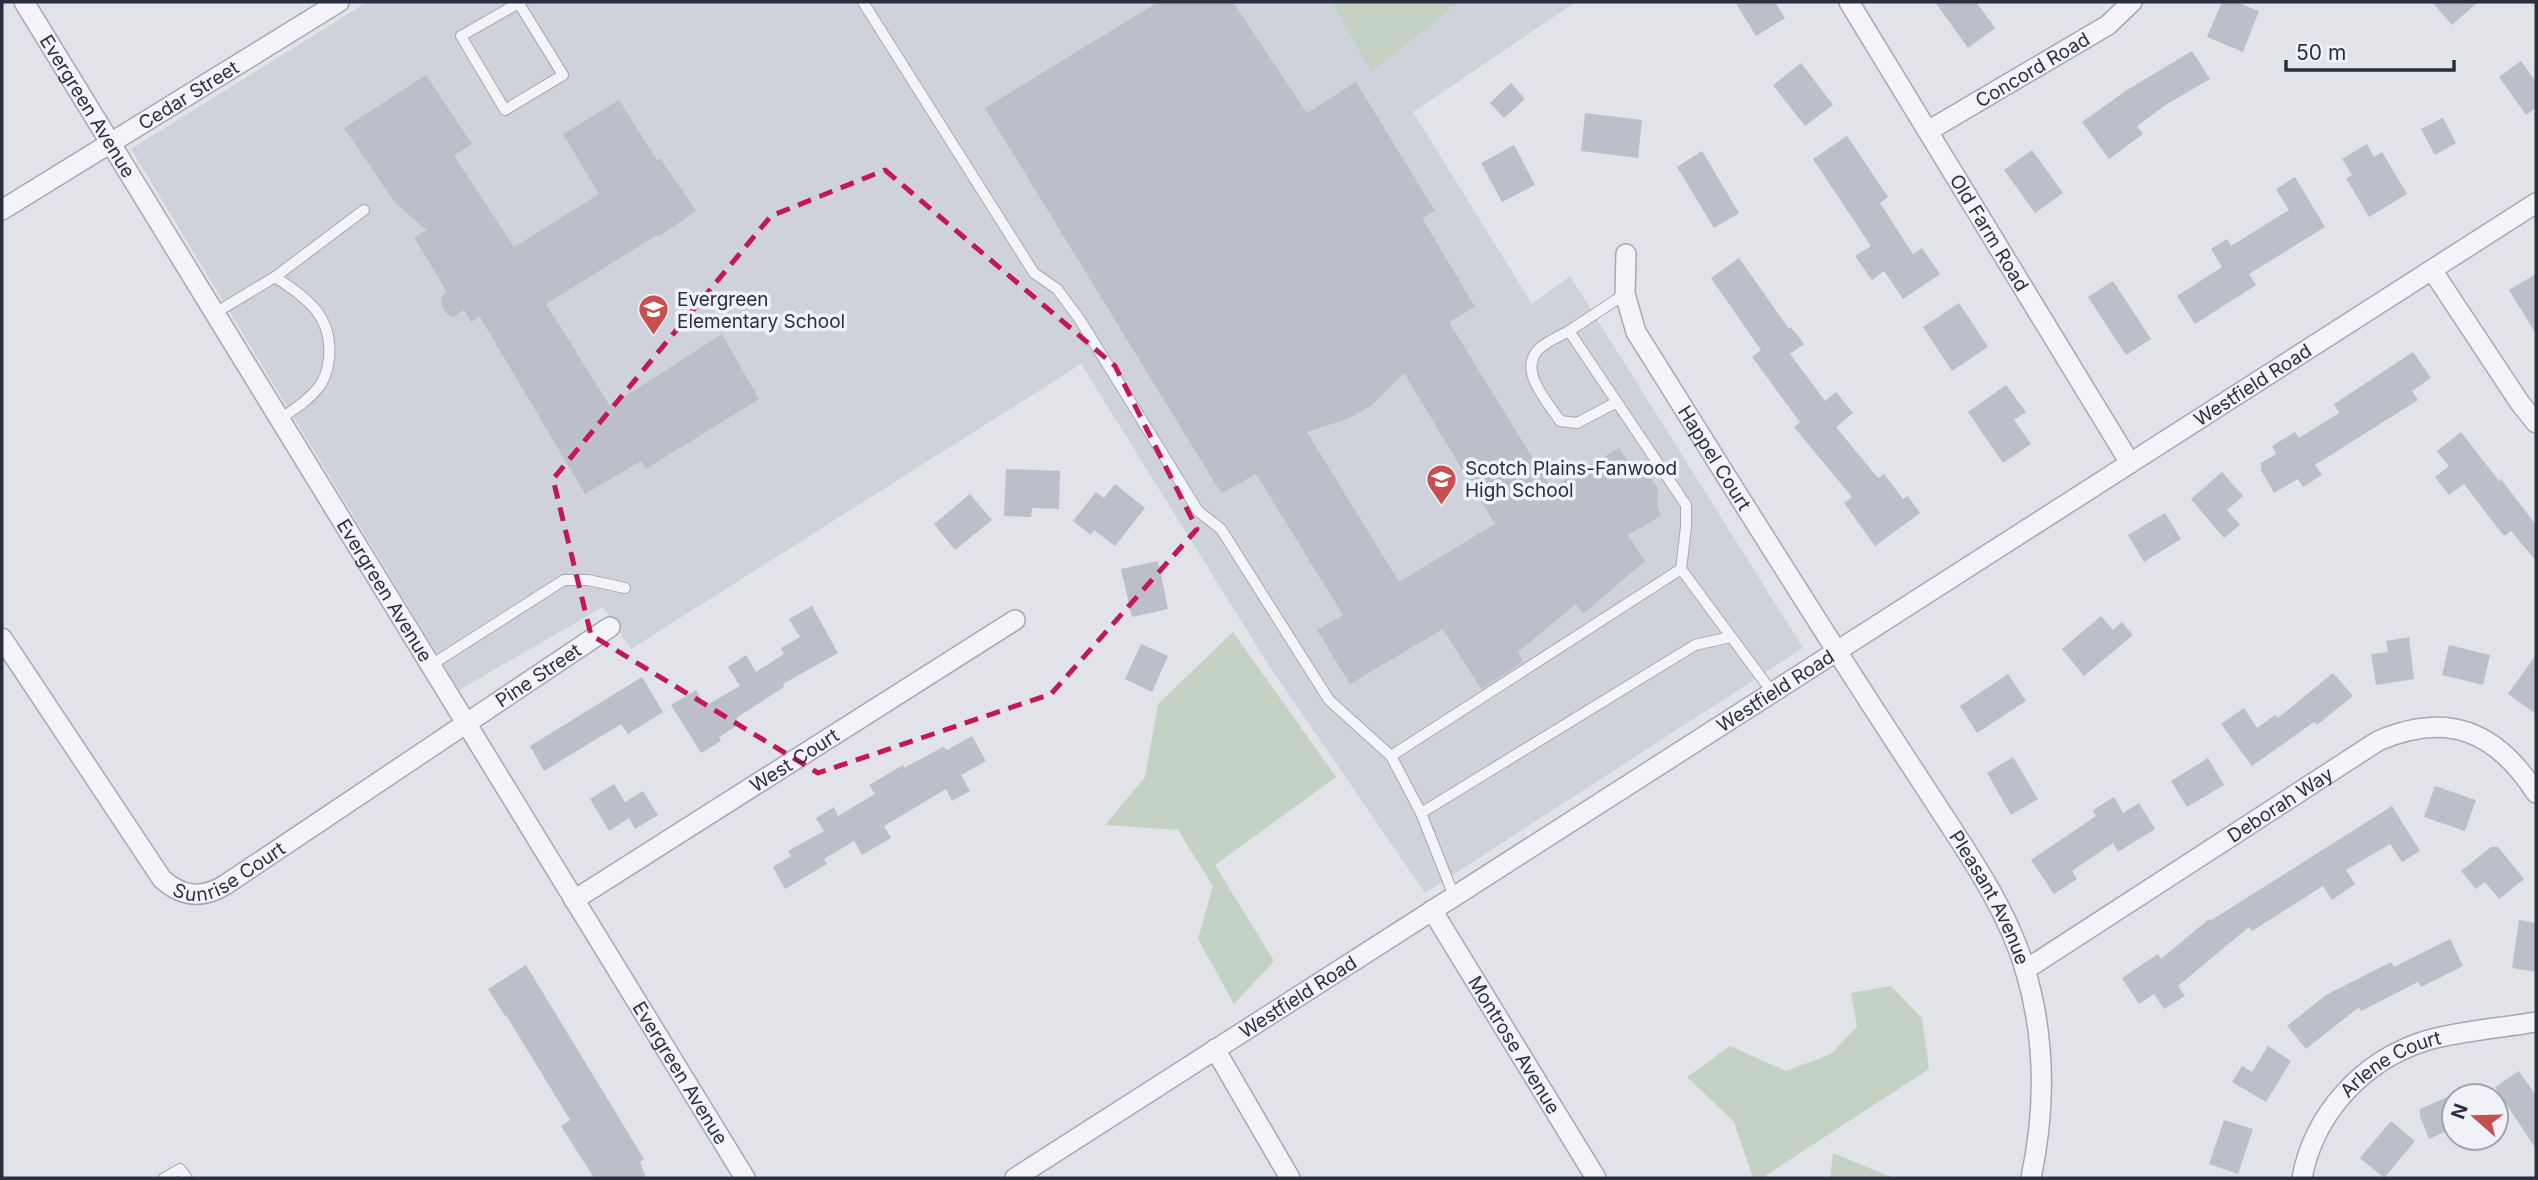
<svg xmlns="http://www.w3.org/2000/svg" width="2538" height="1180" viewBox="0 0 2538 1180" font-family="Inter,sans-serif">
	<rect width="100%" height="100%" fill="#e1e3e9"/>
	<!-- built -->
	<path fill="#cfd2db" d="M367,2H1576L1413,112L1532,304L1570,276L1803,648L1425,893L1268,664L1081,364L631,649L603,607L459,690L131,149Z"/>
	<!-- green -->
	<g fill="#c4d2c3">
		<path d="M1332,2H1459L1371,72Z"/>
		<path d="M1233,632L1336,777L1215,865L1274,961L1234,1004L1198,939L1213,886L1178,830L1105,825L1145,777L1158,704Z"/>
		<path d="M1891,986L1922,1018L1929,1069L1762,1178H1753L1734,1122L1687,1077L1730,1046L1786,1071L1831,1054L1857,1027L1851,993Z"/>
		<path d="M1833,1153L1891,1177V1178H1830Z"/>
	</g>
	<!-- building -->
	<g fill="#bcbec9" fill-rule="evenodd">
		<path d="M1158,2H1233L1307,113L1356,82L1435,211L1422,218L1475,307L1449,322L1551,488L1619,448L1628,461L1642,463L1658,489L1657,504L1661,516L1628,535L1645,561L1583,614L1576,604L1518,652L1523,662L1481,689L1443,629L1350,684L1317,630L1343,615L1256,474L1222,493L1213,480L985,108ZM1404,373L1495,524L1399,582L1307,432L1347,419L1371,406Z"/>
		<path d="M1735,2H1775L1785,18L1756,36Z"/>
		<path d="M1935,2H1976L1995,28L1968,48Z"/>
		<path d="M2222,2H2236L2259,11L2243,52L2207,37Z"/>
		<path d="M2432,2H2478L2452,25Z"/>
		<path d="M2192,51L2210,79L2167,104L2137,126L2143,134L2109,159L2082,122L2127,90Z"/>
		<path d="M2521,61L2536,82V108L2526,115L2499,77Z"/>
		<path d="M1801,63L1833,105L1805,126L1773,85Z"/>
		<path d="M426,75L472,144L454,156L514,247L599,194L563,134L619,100L657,160L660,158L696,211L658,237L657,235L546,304L610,406L722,334L759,399L646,469L641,461L585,494L480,317L471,322L464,310L453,317L446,313L442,306L441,297L447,292L414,237L427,230L395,203L344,128Z"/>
		<path d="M1511,83L1525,99L1504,118L1490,103Z"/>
		<path d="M1585,113L1642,120L1638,158L1581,151Z"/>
		<path d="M2443,118L2456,143L2435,155L2421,129Z"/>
		<path d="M1847,136L1888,197L1880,203L1913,254L1922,248L1940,274L1903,299L1884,271L1872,280L1855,256L1871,246L1813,159Z"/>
		<path d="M2367,144L2374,157L2382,152L2407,194L2369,217L2346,178L2352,175L2342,159Z"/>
		<path d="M1514,145L1535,185L1502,202L1481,163Z"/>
		<path d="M2032,150L2063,193L2035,213L2004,170Z"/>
		<path d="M1702,151L1739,213L1714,228L1677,167Z"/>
		<path d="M2295,177L2325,227L2249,274L2256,285L2195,324L2177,296L2222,267L2211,249L2227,239L2231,246L2289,210L2276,189Z"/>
		<path d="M1739,258L1789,329L1791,327L1804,344L1790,354L1825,401L1836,392L1853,413L1836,427L1878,478L1884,474L1903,499L1908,496L1920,513L1875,546L1844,503L1852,497L1794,427L1800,422L1752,357L1761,350L1711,278Z"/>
		<path d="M2536,274V334L2509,290Z"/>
		<path d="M2113,281L2151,339L2126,355L2088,297Z"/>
		<path d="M1959,303L1988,347L1952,371L1923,327Z"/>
		<path d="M2413,352L2431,378L2412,391L2418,400L2315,465L2322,475L2303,487L2298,479L2274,493L2261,470V463L2276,454L2272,446L2295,432L2299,438L2339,413L2334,404Z"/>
		<path d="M2006,385L2026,412L2014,420L2031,444L2003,463L1968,412Z"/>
		<path d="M2461,432L2499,481L2501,479L2536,525V561L2511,531L2504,536L2464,484L2449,495L2435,477L2449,466L2437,451Z"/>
		<path d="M1006,469L1060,471L1059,509L1032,508L1031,517L1004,516Z"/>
		<path d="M2222,472L2243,496L2227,510L2240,525L2224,538L2191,499Z"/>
		<path d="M1115,484L1145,508L1115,546L1094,530L1091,535L1073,521L1096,492L1104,498Z"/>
		<path d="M970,494L992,520L955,550L934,524Z"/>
		<path d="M2165,513L2181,539L2144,562L2128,535Z"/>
		<path d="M1158,561L1168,609L1132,617L1121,569Z"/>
		<path d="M812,606L838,653L783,684L784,687L736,718L740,724L719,737L721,741L701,753L671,705L696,690L705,706L740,686L728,667L746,655L756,672L784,654L781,648L800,637L789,619Z"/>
		<path d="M2101,616L2113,630L2122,622L2133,635L2084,676L2062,649Z"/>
		<path d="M2409,637L2414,679L2376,685L2371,654L2388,652L2386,641Z"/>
		<path d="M1141,644L1168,656L1152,692L1125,679Z"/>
		<path d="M2449,645L2490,655L2483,685L2442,675Z"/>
		<path d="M2536,655V714L2508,694Z"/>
		<path d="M2333,673L2353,696L2317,725L2314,722L2252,766L2221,724L2244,708L2257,728L2275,715L2278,718Z"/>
		<path d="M2008,674L2026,701L1977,733L1960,706Z"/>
		<path d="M642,677L663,712L628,734L621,724L544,771L530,746Z"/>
		<path d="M972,736L986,761L961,775L970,791L952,801L946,789L884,826L891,838L862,855L854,841L824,859L827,864L785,889L773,867L791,856L788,851L824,831L816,818L834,807L838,816L875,794L869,785L903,765L904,768L943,747L947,750Z"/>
		<path d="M2013,757L2038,799L2011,815L1987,773Z"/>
		<path d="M2208,758L2224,785L2187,807L2171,781Z"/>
		<path d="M614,784L625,802L643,791L658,815L635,829L629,818L609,831L590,799Z"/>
		<path d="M2435,786L2476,800L2465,831L2424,817Z"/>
		<path d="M2114,797L2123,813L2139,803L2155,829L2118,852L2113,843L2072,871L2077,879L2054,894L2031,860L2096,816L2093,810Z"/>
		<path d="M2392,806L2420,851L2402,862L2390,844L2346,870L2355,884L2332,900L2323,886L2252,931L2249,927L2178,986L2185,996L2164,1009L2154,994L2139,1004L2122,978L2158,954L2161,959L2209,919L2210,921Z"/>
		<path d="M2491,847H2498L2524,879L2499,899L2485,882L2476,889L2461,871Z"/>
		<path d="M2519,920L2536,923V972L2512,968Z"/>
		<path d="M2450,939L2463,966L2421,987L2418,982L2361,1011L2359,1007L2306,1049L2287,1026L2326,995L2391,962L2394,967Z"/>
		<path d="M526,965L644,1159L640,1162L646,1178H594L561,1126L570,1120L506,1015L505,1016L488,989Z"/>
		<path d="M2268,1046L2291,1061L2266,1102L2232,1082L2242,1066L2252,1072Z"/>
		<path d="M2519,1071L2536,1096V1149L2495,1087Z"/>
		<path d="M2454,1094V1128L2429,1139L2420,1116V1109Z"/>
		<path d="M2224,1120L2253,1129L2238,1174L2209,1164Z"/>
		<path d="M2391,1121L2415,1141L2384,1178L2360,1158Z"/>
	</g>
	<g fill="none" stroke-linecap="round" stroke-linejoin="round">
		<defs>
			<g id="service">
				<path d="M518,2L563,75L505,110L461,36L519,3"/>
				<path d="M863,2L1034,273L1057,289L1080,320L1198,511L1221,529L1329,700L1391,756L1421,813L1454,896"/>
				<path d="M1625,294L1569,331L1686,505V527L1681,569L1772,692"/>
				<path d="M215,313L275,277"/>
				<path d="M1569,331C1560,336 1548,341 1540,348C1516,369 1548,402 1560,421L1577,423L1617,402"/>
				<path d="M280,419C293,410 308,401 318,388C325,380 328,368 329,358C333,315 306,298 275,277L364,210"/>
				<path d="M431,665L564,580H588L625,588"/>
				<path d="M1391,756L1681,569"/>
				<path d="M1421,813L1695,645L1731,637"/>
				<path d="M164,1178L180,1169L187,1178"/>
			</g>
			<g id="minor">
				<path id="s1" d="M24,2L745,1178"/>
				<path id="s2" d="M1849,2L2130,463"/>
				<path id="s3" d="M1928,131L2108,25L2132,2"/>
				<path id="s4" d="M2,210L339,2"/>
				<path id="s5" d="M1626,254L1625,294L1636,332C1715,458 1793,584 1874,709C1899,747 1924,786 1949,824C1979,870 2009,916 2025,969C2046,1039 2046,1107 2031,1178"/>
				<path d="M2432,270L2520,403L2536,423"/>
				<path id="s6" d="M2,638L162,879C182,897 202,899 225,885L610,627"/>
				<path id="s7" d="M574,900L1015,620"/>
				<path id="s8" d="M1432,910L1596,1178"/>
				<path id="s9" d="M2025,970L2378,741C2448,711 2496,731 2536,793"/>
				<path d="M1215,1049L1290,1178"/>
				<path id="s10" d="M1015,1178L2536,203"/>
				<path id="s11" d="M2302,1178C2314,1114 2362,1061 2425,1041C2458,1031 2502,1028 2536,1022"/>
			</g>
		</defs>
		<!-- service casing -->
		<use href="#service" stroke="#a6a9b3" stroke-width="12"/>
		<!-- minor casing -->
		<use href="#minor" stroke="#a6a9b3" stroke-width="22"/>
		<!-- service -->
		<use href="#service" stroke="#f4f4f8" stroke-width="10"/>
		<!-- minor -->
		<use href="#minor" stroke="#f4f4f8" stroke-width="19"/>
	</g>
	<!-- marked area -->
	<path fill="none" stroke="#c2185b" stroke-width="5" stroke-dasharray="14 9" stroke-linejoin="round" d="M885,170L1115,366L1197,529L1051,694L818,773L591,635L553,479L771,216Z"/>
	<!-- icons -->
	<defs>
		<symbol id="school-pin" viewBox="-11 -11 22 30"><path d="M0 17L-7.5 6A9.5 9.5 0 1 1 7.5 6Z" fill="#c74f4e" stroke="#f1f2f7"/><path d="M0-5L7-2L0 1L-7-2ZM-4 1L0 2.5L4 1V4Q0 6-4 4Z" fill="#fff"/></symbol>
	</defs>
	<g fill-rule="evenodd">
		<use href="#school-pin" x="636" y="292" width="35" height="47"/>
		<use href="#school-pin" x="1424" y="462" width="35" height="47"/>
	</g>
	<g text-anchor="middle" stroke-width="7" stroke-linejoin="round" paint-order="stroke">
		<!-- street labels -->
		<g font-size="19" fill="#2a2f40" stroke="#f1f2f7">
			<text dy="7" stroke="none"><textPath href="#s3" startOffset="121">Concord Road</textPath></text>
			<text dy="7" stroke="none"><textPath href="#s4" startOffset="219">Cedar Street</textPath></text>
			<text dy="7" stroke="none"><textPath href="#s1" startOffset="122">Evergreen Avenue</textPath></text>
			<text dy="7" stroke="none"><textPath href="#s2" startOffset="270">Old Farm Road</textPath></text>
			<text dy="7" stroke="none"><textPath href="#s10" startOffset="1470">Westfield Road</textPath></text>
			<text dy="7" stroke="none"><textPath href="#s5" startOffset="228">Happel Court</textPath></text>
			<text dy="7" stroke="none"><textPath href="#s1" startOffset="690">Evergreen Avenue</textPath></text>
			<text dy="7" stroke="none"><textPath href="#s6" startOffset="735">Pine Street</textPath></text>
			<text dy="7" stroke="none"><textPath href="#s10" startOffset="903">Westfield Road</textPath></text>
			<text dy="7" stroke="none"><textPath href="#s7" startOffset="261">West Court</textPath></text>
			<text dy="7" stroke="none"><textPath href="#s9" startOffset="304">Deborah Way</textPath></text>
			<text dy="7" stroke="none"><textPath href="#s6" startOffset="366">Sunrise Court</textPath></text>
			<text dy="7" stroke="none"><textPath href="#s5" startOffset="747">Pleasant Avenue</textPath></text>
			<text dy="7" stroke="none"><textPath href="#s10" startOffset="336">Westfield Road</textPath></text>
			<text dy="7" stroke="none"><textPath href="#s8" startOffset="158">Montrose Avenue</textPath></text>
			<text dy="7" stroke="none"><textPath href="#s11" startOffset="152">Arlene Court</textPath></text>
			<text dy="7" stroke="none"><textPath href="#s1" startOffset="1256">Evergreen Avenue</textPath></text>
		</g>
		<!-- poi labels -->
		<g font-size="19" fill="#2a2f40" stroke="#f1f2f7" text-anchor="start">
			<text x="677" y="306">Evergreen<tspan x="677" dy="22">Elementary School</tspan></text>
			<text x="1465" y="475">Scotch Plains-Fanwood<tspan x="1465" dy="22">High School</tspan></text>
		</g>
	</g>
	<!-- border -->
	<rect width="2538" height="1180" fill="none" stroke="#2a2f40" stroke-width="7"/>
	<!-- north arrow -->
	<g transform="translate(2475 1117) rotate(290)"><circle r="33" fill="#f1f2f7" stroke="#a1a4ae" stroke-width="2"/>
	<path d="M0-5L12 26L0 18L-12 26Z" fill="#c74f4e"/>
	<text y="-10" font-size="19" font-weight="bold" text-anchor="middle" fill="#2a2f40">N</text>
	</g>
	<!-- scale -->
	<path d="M2286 60v10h168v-10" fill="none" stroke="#2a2f40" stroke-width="3.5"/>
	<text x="2296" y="60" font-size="21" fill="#2a2f40" stroke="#f1f2f7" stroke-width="5" paint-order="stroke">50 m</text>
</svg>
